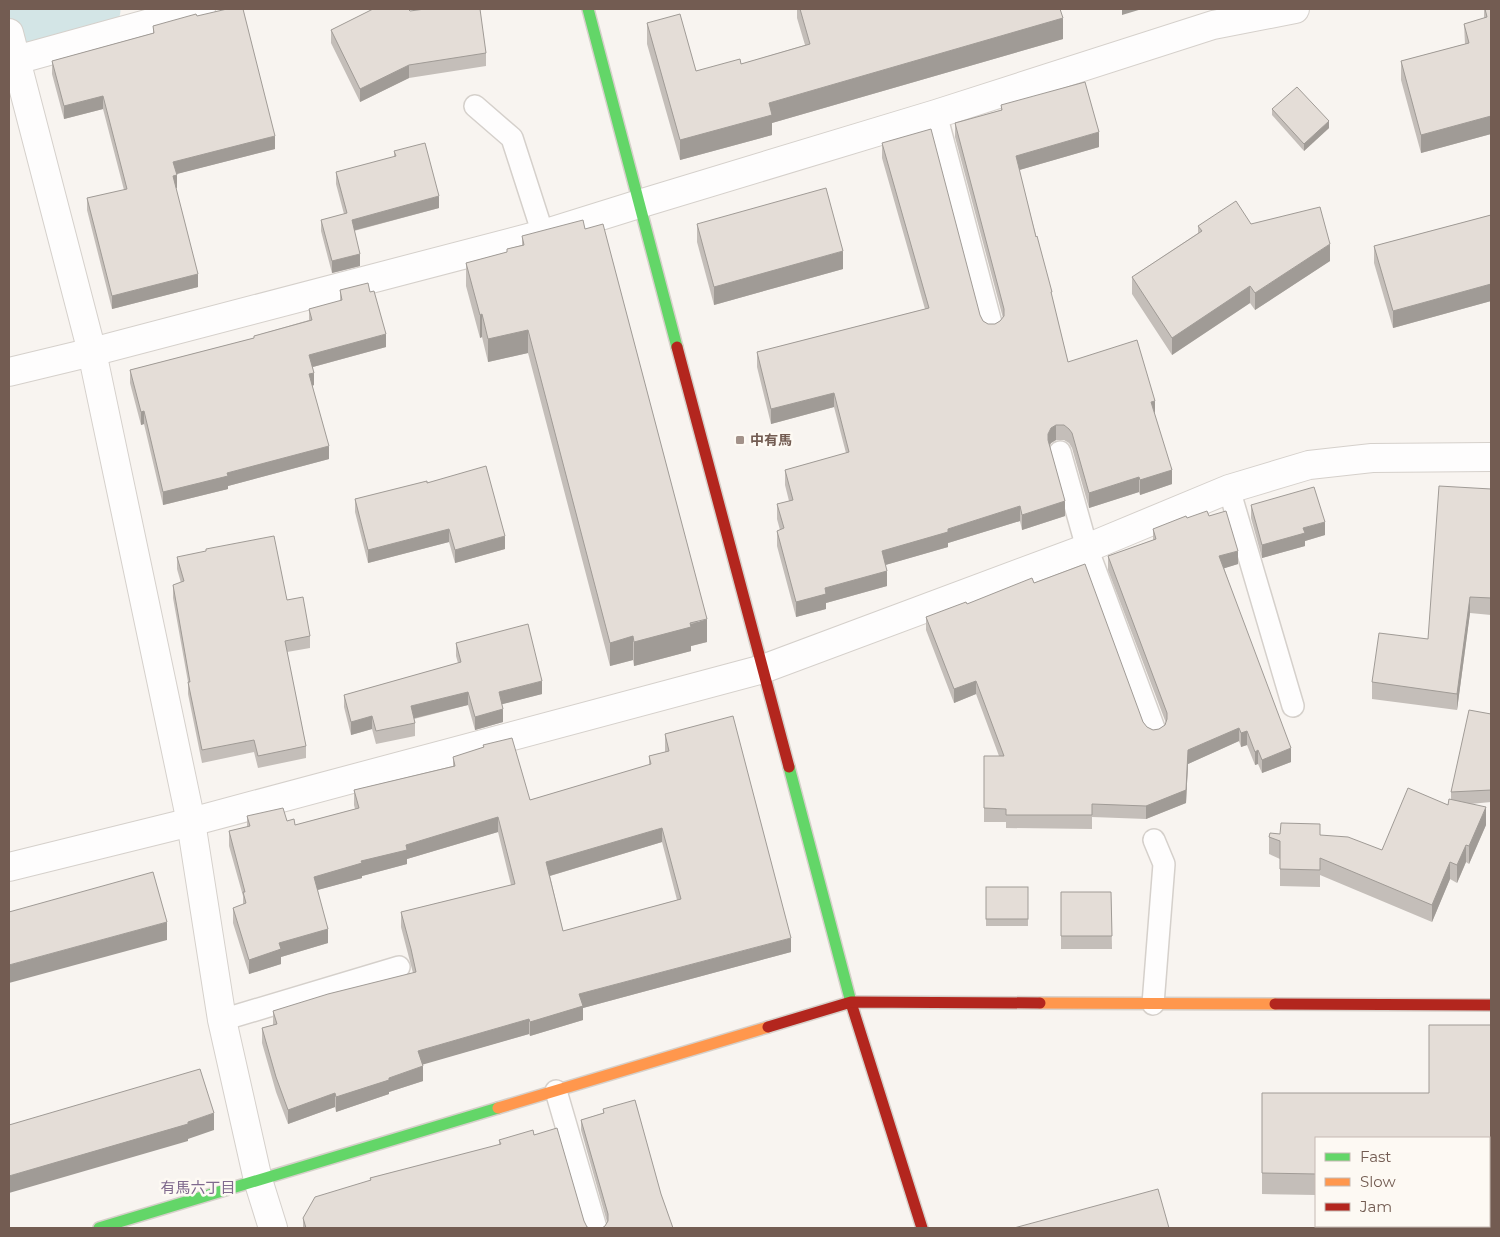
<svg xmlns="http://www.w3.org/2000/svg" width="1500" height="1237" viewBox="0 0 1500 1237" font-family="Montserrat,'Noto Sans JP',sans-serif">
	<rect width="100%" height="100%" fill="#f8f4f0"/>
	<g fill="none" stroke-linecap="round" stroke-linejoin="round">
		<!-- river -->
		<path stroke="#d3e5e6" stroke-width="71" d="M9,30L85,9"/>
		<defs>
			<g id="lane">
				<path d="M475,106L512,138L543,234"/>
				<path d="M936,114L992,327"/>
				<path d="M1060,452L1087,548L1155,731"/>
				<path d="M1229,489L1293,706"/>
				<path d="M1153,1004L1164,864L1154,840"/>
				<path d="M222,1020L399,967"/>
				<path d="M556,1091L596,1228"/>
			</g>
			<g id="street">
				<path d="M9,33L92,352L191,822L222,1020L258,1180L273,1228"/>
				<path d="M9,62L201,9"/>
				<path d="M9,372L92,352L543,234L639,204L936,114L1213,25L1295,9"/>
				<path d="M9,867L191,822L763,669L1087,548L1229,489L1309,465L1372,458L1491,457"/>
			</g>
			<g id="fast">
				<path d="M588,9L677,347"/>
				<path d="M789,767L852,1006"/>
				<path d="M99,1228L498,1108"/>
			</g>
			<g id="slow">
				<path d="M1040,1003L1275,1004"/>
				<path d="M498,1108L768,1027"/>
			</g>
			<g id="jam">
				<path d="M677,347L789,767"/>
				<path d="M1275,1004L1491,1005"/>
				<path d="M852,1006L922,1228"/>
				<path d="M768,1027L851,1002L1040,1003"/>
			</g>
		</defs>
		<!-- lane casing -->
		<use href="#lane" stroke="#d5d0cb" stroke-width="24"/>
		<!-- street casing -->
		<use href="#street" stroke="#d5d0cb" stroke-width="30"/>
		<!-- fast casing -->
		<use href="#fast" stroke="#d6d0ca" stroke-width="14"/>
		<!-- slow casing -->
		<use href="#slow" stroke="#d6d0ca" stroke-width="14"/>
		<!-- jam casing -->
		<use href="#jam" stroke="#d6d0ca" stroke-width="14"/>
		<!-- lane -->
		<use href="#lane" stroke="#fefdfd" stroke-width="21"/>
		<!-- street -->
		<use href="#street" stroke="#fefdfd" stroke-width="28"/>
		<!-- fast -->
		<use href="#fast" stroke="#63d668" stroke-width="11"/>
		<!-- slow -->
		<use href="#slow" stroke="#ff974d" stroke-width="11"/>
		<!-- jam -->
		<use href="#jam" stroke="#b3261e" stroke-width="11"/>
	</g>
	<!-- wall -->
	<g fill="#c4beb9" fill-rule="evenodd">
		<path d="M797,9H1060L1063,39L772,123V135L680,160L647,44V23L696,71L741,64L805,45L797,18Z"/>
		<path d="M1484,9H1491V134L1421,153L1401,80V61L1465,44L1464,24L1484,18Z"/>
		<path d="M410,11L486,53V66L409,78L360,102L331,43V30Z"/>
		<path d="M197,16L275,149L176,174L177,188H176L198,287L112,309L87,210V198L124,190L103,109L64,119L52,74V61L153,33V26Z"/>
		<path d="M1001,105L1099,147L1019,170L1052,297L1068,362L1155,416L1172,484L1140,495L1139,492L1089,508L1072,448L1069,443L1064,440H1056L1051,443L1050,446L1065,516L1022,530L1020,521L948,543V547L885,565L887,586L826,603V609L796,617L777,546V531L780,530L777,519V504L789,501L785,485V470L846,453L834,407L771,424L757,367V352L925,309L882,158V143L983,321L988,324H995L1000,321L1003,318L955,137V123L1001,110Z"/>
		<path d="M1272,109L1329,128L1304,151L1272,115Z"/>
		<path d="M394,151L439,208L354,231L360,266L332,273L321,231V220L344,214L336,184V172L394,157Z"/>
		<path d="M1491,215V301L1393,328L1374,263V246Z"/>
		<path d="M697,224L843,269L714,305L697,242Z"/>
		<path d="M1251,224L1330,261L1255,310L1250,303L1172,355L1132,294V277L1198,233V226Z"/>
		<path d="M522,236L707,642L691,646V651L634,666L633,660L610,666L528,353L488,362L482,337L480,338L466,286V263L507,252V249L522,245Z"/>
		<path d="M340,290L386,347L313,367L314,385L312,386L329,459L228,486V489L163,505L144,424L141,425L130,383V370L254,338V336L309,320V309L340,301Z"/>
		<path d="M427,483L505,549L455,563L449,542L368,563L355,512V499Z"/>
		<path d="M1491,489V615L1470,613L1457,710L1372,699V682L1428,639Z"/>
		<path d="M1251,505L1325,535L1305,541V546L1262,558L1251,518Z"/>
		<path d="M1209,516L1238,564L1224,568L1291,762L1262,773L1258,764L1255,765L1247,745L1241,747L1239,741L1188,764L1186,803L1146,819L1092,817V829L1006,828V822H984V756H999L976,694L954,703L926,630V617L1034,583L1147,727L1153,730L1159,729L1165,725L1166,723L1108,570V556L1153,540V529L1187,518Z"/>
		<path d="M177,557L287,600L310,636V648L287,652L306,746V758L258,768L254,752L202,763L188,694V682L173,598V585L181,583L177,569Z"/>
		<path d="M456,643L542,694L502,704L503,722L475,730L468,705L414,719L415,723V736L376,744L372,729L351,735L344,707V695L458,663L456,656Z"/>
		<path d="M1491,714V802L1470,804L1486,825L1469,864L1466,862L1457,883L1450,879L1432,922L1320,875V887L1280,886V859L1269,854V837L1320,836L1382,850L1448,805L1451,799V792Z"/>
		<path d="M665,734L791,952L583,1008V1020L530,1036L529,1034L422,1064L423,1081L389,1092V1094L336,1112L335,1107L288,1124L276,1092L262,1043V1028L273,1025V1011L413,973L401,927V912L511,885L498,832L407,859V864L362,876V878L317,890L328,943L281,957V964L249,974L233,923V908L243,905V896L229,846V831L247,827V816L287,821L295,825L355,809L354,805V790L453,766V757L483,748V745L530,800L649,765V756L665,752ZM662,842L677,900L563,931L550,876Z"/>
		<rect x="986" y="887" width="42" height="39"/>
		<path d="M1061,892H1111L1112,949H1061Z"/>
		<path d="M1262,1093H1429L1489,1226L1316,1138V1195L1262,1194Z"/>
		<path d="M603,1109L661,1194L605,1226L607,1222L581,1130V1120L603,1113Z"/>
		<path d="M534,1135L587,1227L590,1228H303V1218L370,1181V1178L499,1145V1140Z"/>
	</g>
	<!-- shaded-wall -->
	<g fill="#a09b96">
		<path d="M1122,9H1142L1122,15Z"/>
		<path d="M1063,18V39L772,123V135L680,160V140L769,103Z"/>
		<path d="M409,65V78L360,102V89Z"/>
		<path d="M103,96V109L64,119V106Z"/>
		<path d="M1491,116V134L1421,153V135Z"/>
		<path d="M1329,121V128L1304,151V144Z"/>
		<path d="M1099,132V147L1016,171V156Z"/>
		<path d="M275,136V149L173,175V162Z"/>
		<path d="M177,175V188L173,189V176Z"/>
		<path d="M439,196V208L352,231V220Z"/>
		<path d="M1330,244V261L1255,310V293Z"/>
		<path d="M843,251V269L714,305V287Z"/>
		<path d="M360,254V266L332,273V261Z"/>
		<path d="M198,274V287L112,309V296Z"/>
		<path d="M1491,284V301L1393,328V311Z"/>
		<path d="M1250,286V303L1172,355V338Z"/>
		<path d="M482,314V337L480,338V315Z"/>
		<path d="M528,330V353L488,362V339Z"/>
		<path d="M386,334V347L309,368V355Z"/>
		<path d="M314,373V385L309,387V374Z"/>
		<path d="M834,393V407L771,424V409Z"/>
		<path d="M1155,401V415L1151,402Z"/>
		<path d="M144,411V424L141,425V412Z"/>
		<path d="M1056,425V440L1051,443L1048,448V434L1051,428Z"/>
		<path d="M329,446V459L228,486V489L163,505V492L227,473Z"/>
		<path d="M1172,470V484L1140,495V480Z"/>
		<path d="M1139,477V492L1089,508V493Z"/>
		<path d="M1065,501V516L1022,530V515Z"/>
		<path d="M1020,506V521L948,543V547L882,566V551L948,529Z"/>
		<path d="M1325,522V535L1305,541V546L1262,558V545L1303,528Z"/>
		<path d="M449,529V542L368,563V550Z"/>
		<path d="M505,536V549L455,563V550Z"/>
		<path d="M1238,551V564L1219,570V556Z"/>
		<path d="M887,571V586L826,603V609L796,617V602L825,588Z"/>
		<path d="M1470,597V613L1457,710V694Z"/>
		<path d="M707,619V642L691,646V651L634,666V642Z"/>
		<path d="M633,636V660L610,666V643Z"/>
		<path d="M542,681V694L499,705V692Z"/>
		<path d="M976,681V694L954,703V689Z"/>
		<path d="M468,692V705L411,719V706Z"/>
		<path d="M503,709V722L475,730V717Z"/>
		<path d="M372,716V729L351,735V722Z"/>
		<path d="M1239,728V741L1188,764L1186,803L1146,819V806L1188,750Z"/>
		<path d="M1247,731V745L1241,747V733Z"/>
		<path d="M1291,748V762L1262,773V760Z"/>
		<path d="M1258,750V764L1255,765V752Z"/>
		<path d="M1486,807V825L1469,864V846Z"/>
		<path d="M498,817V832L407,859V864L362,876V878L314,891V877L361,861L406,845Z"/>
		<path d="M662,828V842L546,877V862Z"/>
		<path d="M1466,845V862L1457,883V865Z"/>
		<path d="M1450,862V879L1432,922V905Z"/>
		<path d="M167,922V940L9,983V965Z"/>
		<path d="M328,929V943L281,957V964L249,974V960L279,943Z"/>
		<path d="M791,938V952L583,1008V1020L530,1036V1022L579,994Z"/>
		<path d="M529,1019V1034L418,1066V1051Z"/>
		<path d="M423,1066V1081L389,1092V1094L336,1112V1097Z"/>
		<path d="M335,1093V1107L288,1124V1110Z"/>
		<path d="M214,1113V1130L188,1139V1141L9,1193V1176L188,1122Z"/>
	</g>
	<!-- building -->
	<g fill="#e4ddd7" stroke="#a09b96" fill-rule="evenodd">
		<path d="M227,9H243L275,136L173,162L177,175L173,176L198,274L112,296L87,198L127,189L103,96L64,106L52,61L154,33L153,26L196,14L197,16Z"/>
		<path d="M373,9H408L410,11L425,9H480L486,53L409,65L360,89L331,30Z"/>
		<path d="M800,9H1060L1063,18L769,103L772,115L680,140L647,23L680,14L696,71L740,59L741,64L810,44Z"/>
		<path d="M1485,9H1491V116L1421,135L1401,61L1469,43L1464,24L1487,17Z"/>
		<path d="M1085,82L1099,132L1016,156L1036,237L1037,236L1052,292H1051L1068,362L1137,340L1155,401L1151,402L1172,470L1140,480L1139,477L1089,493L1072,433L1069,429L1064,425H1056L1051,428L1048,434V440L1065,501L1022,515L1020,506L948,529V532L882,551L887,571L825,588L826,594L796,602L777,531L784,528L777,504L793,500L785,470L849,452L834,393L771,409L757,352L929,308L882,143L931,129L980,315L983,321L988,324H995L1000,321L1004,316V309L955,123L1002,110L1001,105Z"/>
		<path d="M1297,87L1329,121L1304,144L1272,109Z"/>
		<path d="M425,143L439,196L352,220L360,254L332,261L321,220L347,213L336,172L396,156L394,151Z"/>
		<path d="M826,188L843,251L714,287L697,224Z"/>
		<path d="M1236,201L1251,224L1320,207L1330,244L1255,293L1250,286L1172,338L1132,277L1202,231L1198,226Z"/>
		<path d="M1491,215V284L1393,311L1374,246Z"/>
		<path d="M583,220L585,229L603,224L707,619L690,623L691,627L634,642L633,636L610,643L528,330L488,339L482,314L480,315L466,263L507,252V249L524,245L522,236Z"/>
		<path d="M368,283L370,292L374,291L386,334L309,355L314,373L309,374L329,446L227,473L228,476L163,492L144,411L141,412L130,370L254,338V336L312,320L309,309L342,300L340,290Z"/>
		<path d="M486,466L505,536L455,550L449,529L368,550L355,499L427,481V483Z"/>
		<path d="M1439,486L1491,489V598L1470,597L1457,694L1372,682L1379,633L1428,639Z"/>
		<path d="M1314,487L1325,522L1303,528L1305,533L1262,545L1251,505Z"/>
		<path d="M1207,511L1209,516L1226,511L1238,551L1219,556L1291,748L1262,760L1258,750L1255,752L1247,731L1241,733L1239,728L1188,750L1186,790L1146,806L1092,804V815H1006V809L984,808V756H1004L976,681L954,689L926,617L966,602L967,604L1032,578L1034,583L1085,564L1143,722L1147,727L1153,730L1159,729L1165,725L1167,719V713L1108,556L1156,539L1153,529L1186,516L1187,518Z"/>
		<path d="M274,536L287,600L303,597L310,636L285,641L306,746L258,756L254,740L202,750L188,682H190L173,585L184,581L177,557L206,551V549Z"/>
		<path d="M528,624L542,681L499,692L503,709L475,717L468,692L411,706L415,723L376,731L372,716L351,722L344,695L461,662L456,643Z"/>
		<path d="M1469,710L1491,714V790L1451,792Z"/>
		<path d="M733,716L791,938L579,994L583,1006L530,1022L529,1019L418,1051L423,1066L389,1078V1080L336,1097L335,1093L288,1110L276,1077L262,1028L277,1024L273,1011L328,994L416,972L411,949L401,912L515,884L498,817L406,845L407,850L361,861L362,863L314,877L328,929L279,943L281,949L249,960L233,908L246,903L243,892H245L229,831L250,826L247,816L283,808L287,821L294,819L295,825L359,808L354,790L455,766L453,757L484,747L483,745L512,738L530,800L651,764L649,756L669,751L665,734ZM662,828L681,899L563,931L546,862Z"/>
		<path d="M1408,788L1448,805L1449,799L1486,807L1469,846L1466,845L1457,865L1450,862L1432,905L1320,858V870L1280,869V841L1269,837L1270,833L1280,834L1281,823L1320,824V835L1348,837L1382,850Z"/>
		<path d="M153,872L167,922L9,965V912Z"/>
		<rect x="986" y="887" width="42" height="32"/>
		<path d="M1061,892H1111L1112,936H1061Z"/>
		<path d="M1429,1025H1491V1228H1329V1226H1489V1138H1316V1174L1262,1173V1093H1429Z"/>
		<path d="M200,1069L214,1113L188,1122V1124L9,1176V1125Z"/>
		<path d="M635,1100L661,1194L673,1228H602L605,1226L608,1221V1214L581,1120L604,1113L603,1109Z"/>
		<path d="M557,1128L584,1221L587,1227L590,1228H306L303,1218L315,1197L371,1180L370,1178L501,1144L499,1140L533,1130L534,1135Z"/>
		<path d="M1158,1189L1169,1228H1014Z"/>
	</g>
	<!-- markers -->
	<rect fill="#a29189" stroke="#fdf9f3" stroke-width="2" x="735" y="435" width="10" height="10" rx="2.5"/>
	<g text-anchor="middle" stroke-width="5" stroke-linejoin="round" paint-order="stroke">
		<!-- poi labels -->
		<g font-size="14" font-weight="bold" fill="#735c52" stroke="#fdf9f3" text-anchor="start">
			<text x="750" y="445">中有馬</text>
		</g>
		<!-- neighbourhood labels -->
		<g font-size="15" fill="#806a8e" stroke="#fdf9f3">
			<text x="198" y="1193">有馬六丁目</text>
		</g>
	</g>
	<!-- border -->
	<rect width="1500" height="1237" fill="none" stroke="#735c52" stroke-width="20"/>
	<!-- legend -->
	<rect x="1315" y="1137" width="175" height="90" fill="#fdf9f3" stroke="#c6bab3"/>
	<rect x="1325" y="1153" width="25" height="8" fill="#63d668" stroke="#c6bab3"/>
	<text x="1360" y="1162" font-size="15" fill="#735c52">Fast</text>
	<rect x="1325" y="1178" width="25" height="8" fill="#ff974d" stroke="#c6bab3"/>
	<text x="1360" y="1187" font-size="15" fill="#735c52">Slow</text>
	<rect x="1325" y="1203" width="25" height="8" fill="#b3261e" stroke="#c6bab3"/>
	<text x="1360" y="1212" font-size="15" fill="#735c52">Jam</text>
</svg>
